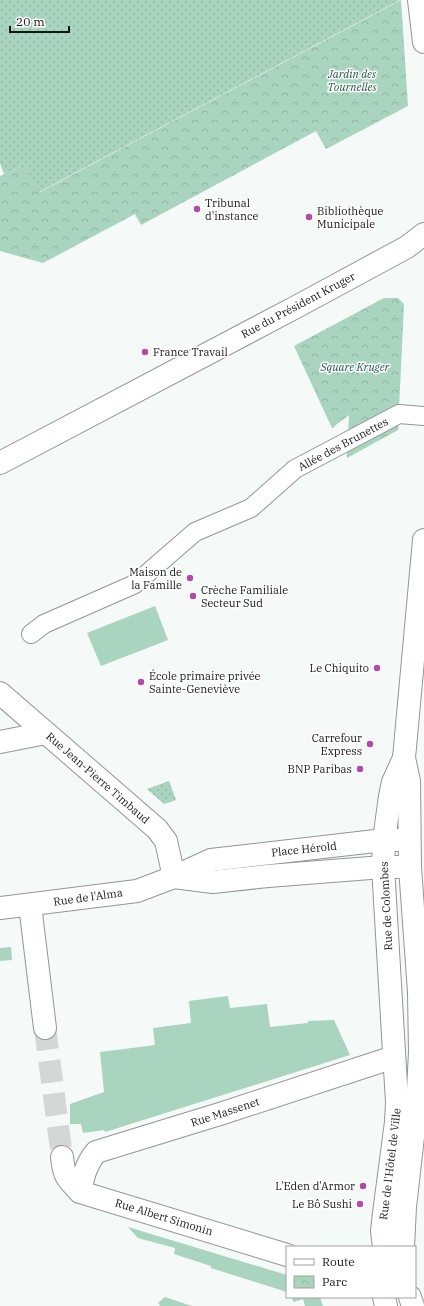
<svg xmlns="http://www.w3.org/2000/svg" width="424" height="1306" viewBox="0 0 424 1306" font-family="'IBM Plex Serif',serif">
	<defs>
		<pattern id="park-crowns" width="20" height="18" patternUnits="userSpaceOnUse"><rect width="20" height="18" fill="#a8d4c0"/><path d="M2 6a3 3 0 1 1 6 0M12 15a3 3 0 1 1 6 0" fill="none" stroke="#90b5a4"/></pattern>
		<pattern id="garden-dots" width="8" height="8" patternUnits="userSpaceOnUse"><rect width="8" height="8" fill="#a8d4c0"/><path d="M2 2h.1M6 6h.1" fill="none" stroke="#90b5a4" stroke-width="1.8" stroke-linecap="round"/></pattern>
	</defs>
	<rect width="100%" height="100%" fill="#f5f9f7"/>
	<!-- grass -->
	<g fill="#a8d4c0">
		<path d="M155,606L168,640L101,666L87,633Z"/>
		<path d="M11,947L12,960L0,961V948Z"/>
		<path d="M228,996L230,1008L267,1004L270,1027L308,1023V1021L334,1020L350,1055L105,1132L104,1130L83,1133L81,1124H70V1104L104,1092L100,1052L155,1045L153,1028L191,1023L189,1001Z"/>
		<path d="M128,1227L287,1275V1292L211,1268V1266L174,1254L175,1248L138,1238Z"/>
		<path d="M165,1297L192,1306H159L160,1305L158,1303Z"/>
		<path d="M291,1297H320L323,1306H305L303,1299L294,1302Z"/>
	</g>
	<!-- park -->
	<g fill="url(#park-crowns)">
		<path d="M401,0L408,106L326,149L316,131L141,225L135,214L43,263L0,251V176L24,165L40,192Z"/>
		<path d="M384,298H398L404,304L398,430L347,458L349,415L332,428L294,346Z"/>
	</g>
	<!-- garden -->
	<g fill="url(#garden-dots)">
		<path d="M0,0H400L39,192L24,165L4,174L0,163Z"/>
		<path d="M169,781L176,800L164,804L147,789Z"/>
	</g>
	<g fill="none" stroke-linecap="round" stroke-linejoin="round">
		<!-- minor-tunnel -->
		<path stroke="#d3d7d5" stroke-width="22" stroke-dasharray="22 11" stroke-linecap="butt" d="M45,1028L62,1157"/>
		<defs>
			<path id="pedestrian" d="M31,634L44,624L135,584L195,532L251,508L295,469L399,414L424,416"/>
			<g id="minor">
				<path d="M0,463L296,307L407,247L424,234"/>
				<path d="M0,693L157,829L166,841L174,877"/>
				<path d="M0,742L46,733"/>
				<path d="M30,905L45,1028"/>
				<path d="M62,1157C64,1176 66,1178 80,1192L287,1255"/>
				<path d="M80,1192C83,1177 86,1164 96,1152L223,1113L394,1057"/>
			</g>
			<g id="secondary">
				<path d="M419,0L424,42"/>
				<path d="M174,877L213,882L268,876L383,867H399"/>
				<path d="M0,908L137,891L174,877L211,860L384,840H398"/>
				<path d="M384,1247L382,1231L384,1213L396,1122L397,1102L383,867L384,840L390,796L393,782L404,758"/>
				<path d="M403,1247L405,1207L415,1119L417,1110L420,1052L419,992L410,867L409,781L404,758L424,540"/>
				<path d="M384,1297L386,1306"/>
				<path d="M410,1297L413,1306"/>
			</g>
		</defs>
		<!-- pedestrian casing -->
		<use href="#pedestrian" stroke="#929694" stroke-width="20"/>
		<!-- minor casing -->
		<use href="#minor" stroke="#929694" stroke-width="24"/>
		<!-- secondary casing -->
		<use href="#secondary" stroke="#929694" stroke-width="24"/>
		<!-- pedestrian -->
		<use href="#pedestrian" stroke="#fff" stroke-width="18"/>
		<!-- minor -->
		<use href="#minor" stroke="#fff" stroke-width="22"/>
		<!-- secondary -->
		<use href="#secondary" stroke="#fff" stroke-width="22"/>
	</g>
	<!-- markers -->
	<g fill="#b449a9" stroke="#fff" stroke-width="1.5">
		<circle cx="197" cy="209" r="4"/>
		<circle cx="309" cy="217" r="4"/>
		<circle cx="145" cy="352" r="4"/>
		<circle cx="190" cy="578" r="4"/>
		<circle cx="193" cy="596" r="4"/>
		<circle cx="377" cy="668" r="4"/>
		<circle cx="141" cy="682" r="4"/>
		<circle cx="370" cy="744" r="4"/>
		<circle cx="360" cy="769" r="4"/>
		<circle cx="363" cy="1186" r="4"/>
		<circle cx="360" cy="1204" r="4"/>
	</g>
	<g text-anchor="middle" stroke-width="3" stroke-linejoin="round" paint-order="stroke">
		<!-- park labels -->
		<g font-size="11" font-style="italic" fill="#1e5741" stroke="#fff">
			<text x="352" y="78">Jardin des<tspan x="352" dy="13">Tournelles</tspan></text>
			<text x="355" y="371">Square Kruger</text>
		</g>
		<!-- poi labels -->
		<g font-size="11" fill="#151716" stroke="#fff" text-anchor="end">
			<text x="205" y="207" text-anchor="start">Tribunal<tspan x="205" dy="13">d'instance</tspan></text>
			<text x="317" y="215" text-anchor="start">Bibliothèque<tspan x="317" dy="13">Municipale</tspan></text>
			<text x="153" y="356" text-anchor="start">France Travail</text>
			<text x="182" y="576">Maison de<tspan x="182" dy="13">la Famille</tspan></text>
			<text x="201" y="594" text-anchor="start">Crèche Familiale<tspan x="201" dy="13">Secteur Sud</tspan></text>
			<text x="369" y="672">Le Chiquito</text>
			<text x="149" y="680" text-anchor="start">École primaire privée<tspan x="149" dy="13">Sainte-Geneviève</tspan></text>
			<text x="362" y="742">Carrefour<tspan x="362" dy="13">Express</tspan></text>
			<text x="352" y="773">BNP Paribas</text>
			<text x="355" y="1190">L'Eden d'Armor</text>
			<text x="352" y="1208">Le Bô Sushi</text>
		</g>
		<!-- street labels -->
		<g font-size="11" fill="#151716" stroke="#fff">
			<text transform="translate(298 305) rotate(-28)" y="4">Rue du Président Kruger</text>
			<text transform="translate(343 444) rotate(-28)" y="4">Allée des Brunettes</text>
			<text transform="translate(98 778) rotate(41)" y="4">Rue Jean-Pierre Timbaud</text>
			<text transform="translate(304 849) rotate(-6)" y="4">Place Hérold</text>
			<text transform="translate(88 897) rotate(-8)" y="4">Rue de l'Alma</text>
			<text transform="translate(386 906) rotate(-93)" y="4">Rue de Colombes</text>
			<text transform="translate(225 1112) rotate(-18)" y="4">Rue Massenet</text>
			<text transform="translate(390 1164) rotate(-83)" y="4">Rue de l'Hôtel de Ville</text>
			<text transform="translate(164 1217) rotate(17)" y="4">Rue Albert Simonin</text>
		</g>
	</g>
	<!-- legend -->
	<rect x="286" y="1246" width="130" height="52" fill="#ffffff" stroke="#a1a2a2"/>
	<rect x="294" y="1259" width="20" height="6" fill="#ffffff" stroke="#a1a2a2"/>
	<text x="322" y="1266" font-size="12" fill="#151716">Route</text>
	<rect x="294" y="1276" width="20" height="12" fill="url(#park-crowns)" stroke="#a1a2a2"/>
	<text x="322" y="1286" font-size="12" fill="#151716">Parc</text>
	<!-- scale -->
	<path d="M10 26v6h59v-6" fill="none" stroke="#151716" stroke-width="2"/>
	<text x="16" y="26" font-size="12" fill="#151716" stroke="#ffffff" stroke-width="3" paint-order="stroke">20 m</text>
</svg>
